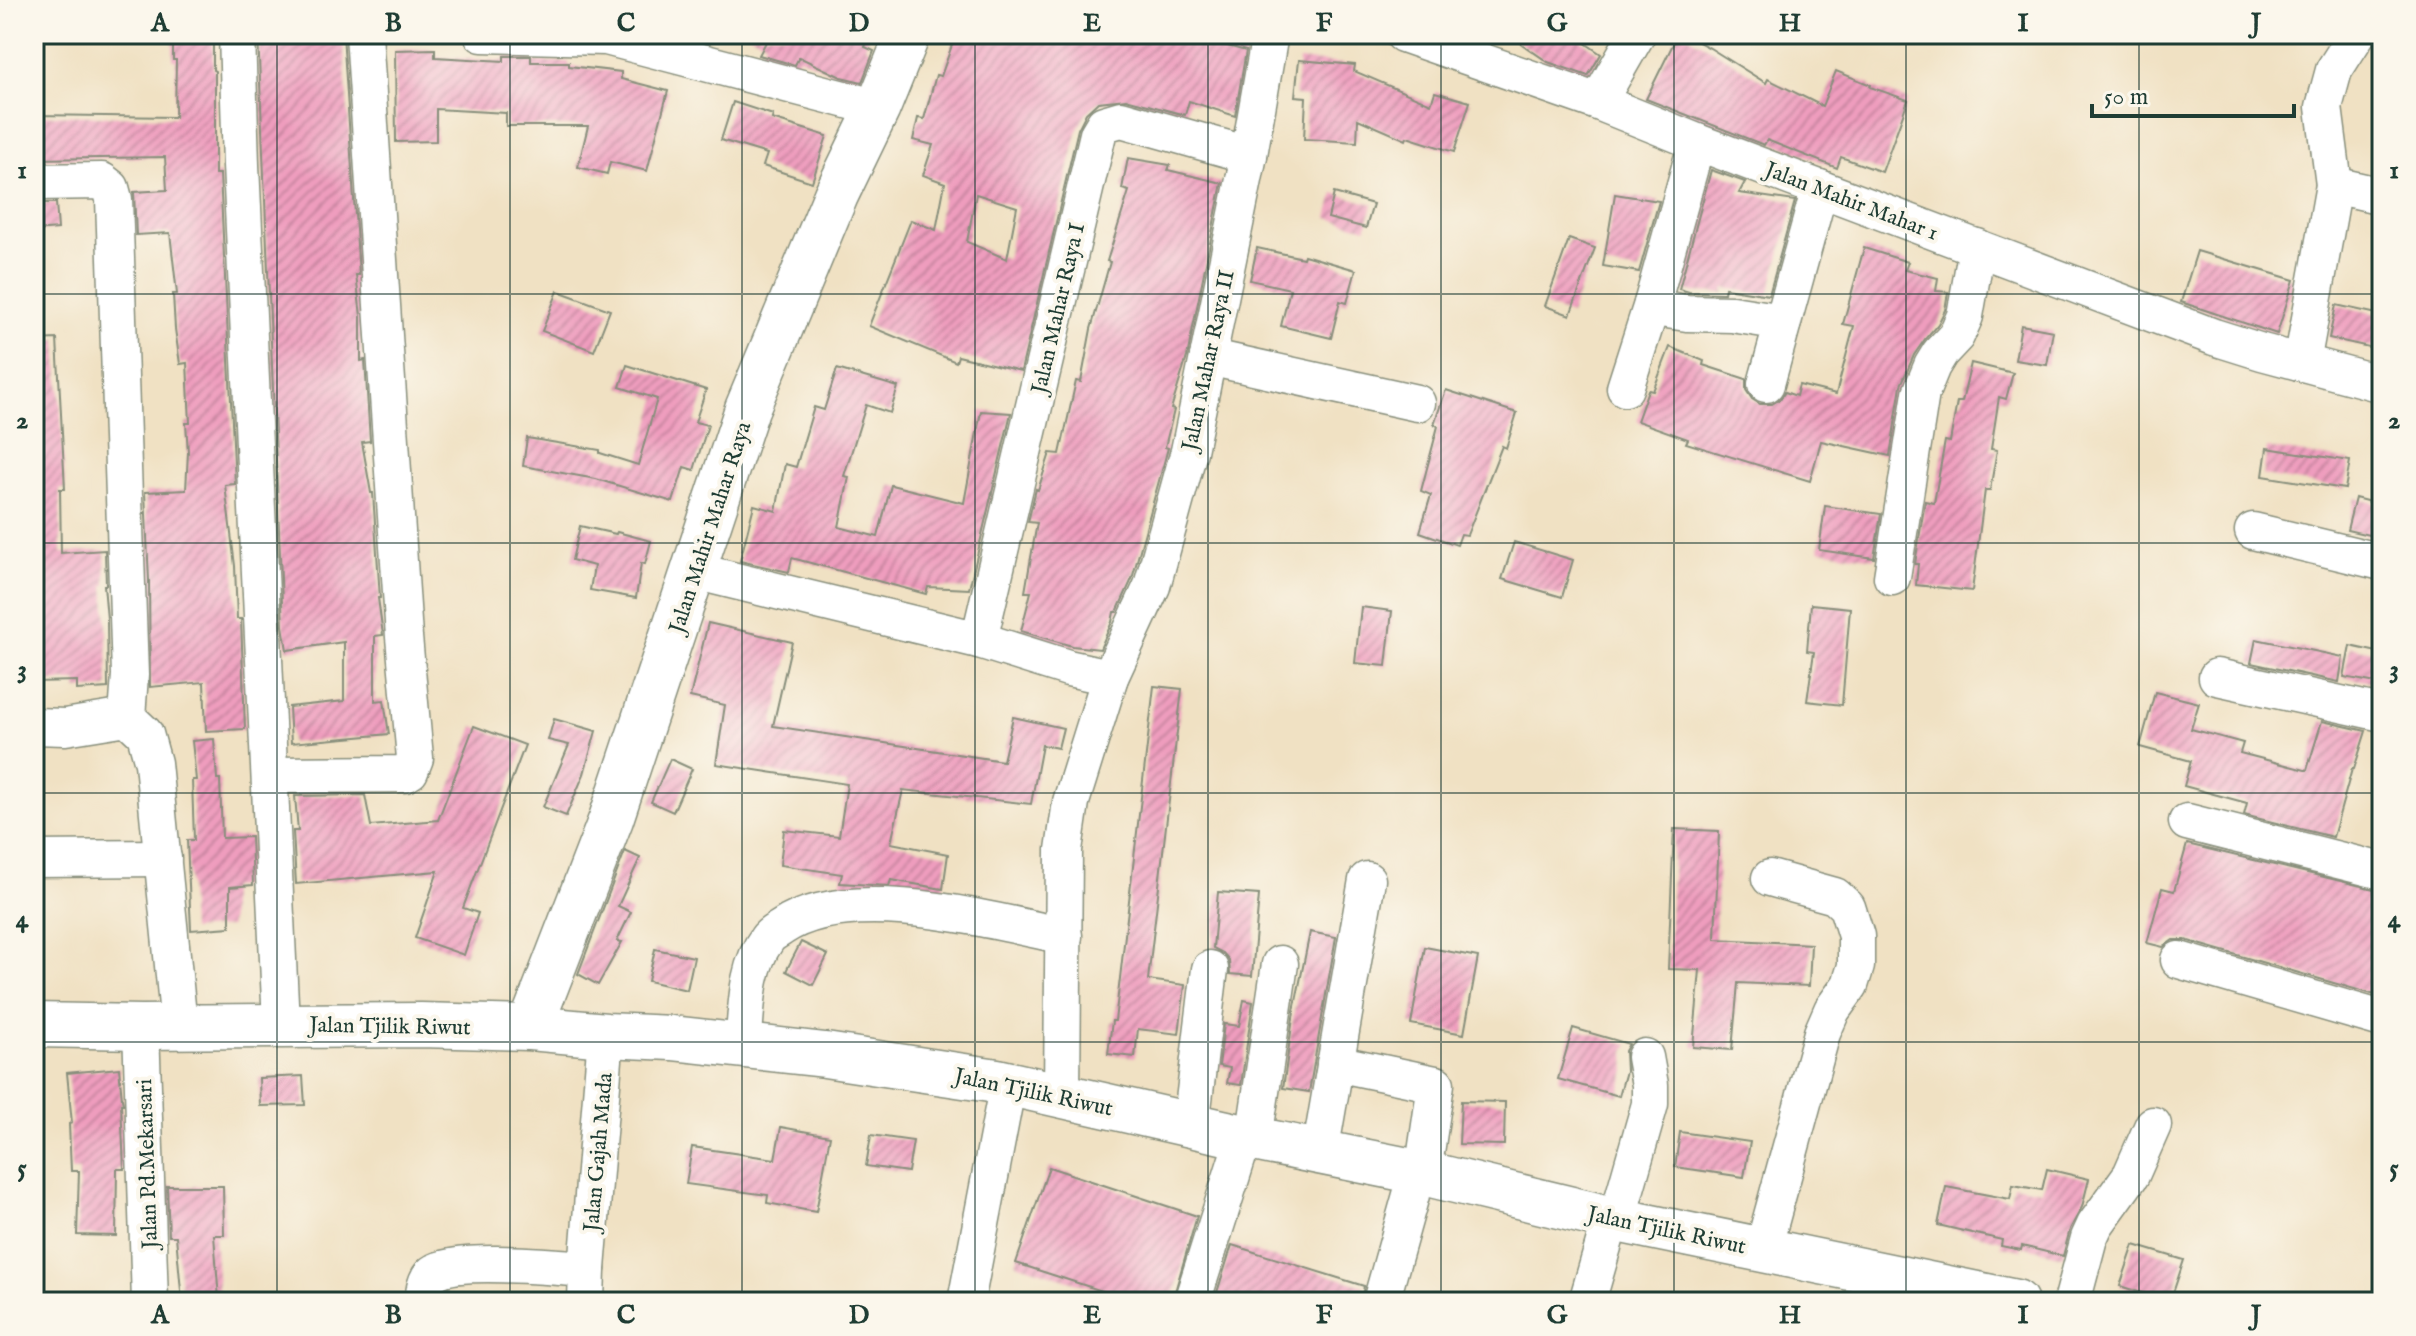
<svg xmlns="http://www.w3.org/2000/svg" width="2416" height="1336" viewBox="0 0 2416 1336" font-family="'IM FELL English',serif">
	<defs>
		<pattern id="building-hatch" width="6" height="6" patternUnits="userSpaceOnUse" patternTransform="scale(2)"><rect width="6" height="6" fill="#ef9dbe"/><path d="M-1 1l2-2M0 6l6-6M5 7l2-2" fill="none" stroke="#c1819b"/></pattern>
	</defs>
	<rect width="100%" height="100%" fill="#fbf7ec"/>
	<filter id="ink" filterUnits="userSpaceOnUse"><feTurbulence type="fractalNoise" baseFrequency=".0125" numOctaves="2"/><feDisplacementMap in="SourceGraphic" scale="16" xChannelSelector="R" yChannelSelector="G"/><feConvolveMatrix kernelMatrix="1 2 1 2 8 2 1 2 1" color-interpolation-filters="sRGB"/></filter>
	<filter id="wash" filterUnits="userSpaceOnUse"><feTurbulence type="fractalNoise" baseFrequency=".006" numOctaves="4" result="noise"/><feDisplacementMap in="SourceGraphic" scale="32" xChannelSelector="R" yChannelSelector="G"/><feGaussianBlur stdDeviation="1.8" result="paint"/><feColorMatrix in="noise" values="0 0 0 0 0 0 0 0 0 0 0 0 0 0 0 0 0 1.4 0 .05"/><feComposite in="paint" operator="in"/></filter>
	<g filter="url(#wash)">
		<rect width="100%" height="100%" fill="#f0e1c3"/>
		<g id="blocks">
			<!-- building -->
			<g fill="url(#building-hatch)" fill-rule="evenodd">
				<path d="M173,34H213V70L215,71V174H220L235,484L225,485L235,566L237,619H241L245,729L206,731L204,682L150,687L149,581L145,492L186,490L188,452L186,423H190L187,363L180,364L175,329L173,294H177L170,233L136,235L134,192L167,190L165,157L35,159V115L175,117L176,60H173Z"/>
				<path d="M258,34H343L359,275H356L361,316V361L365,360L370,441L362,442L371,493H373L380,598H378L383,635L375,636V701L384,700L389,734L291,743L289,707L344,701V642L287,650L283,626Z"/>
				<path d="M748,34H869L865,47L874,51L862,82L841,77L799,57L795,65L759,55L766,42Z"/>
				<path d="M956,34H1228L1224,45L1246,51L1235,116L1189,101L1185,115L1126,99L1098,102L1086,113L1078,129L1021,371L958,356L956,362L869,326L911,220L936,230L945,183L923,175L933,145L913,140L918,118L924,119L936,75L941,76ZM976,194L1017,207L1007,259L967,242Z"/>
				<path d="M1507,34H1572L1601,54L1588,76L1548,62Z"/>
				<path d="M1678,34H1684L1710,48L1766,83L1768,79L1822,106L1836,71L1871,85L1870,87L1908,100L1882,172L1841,157L1837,168L1767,140L1764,145L1646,99Z"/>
				<path d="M435,49V57L504,61V56H531V62H569V66L621,72V79L668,91L647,171L610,162L607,174L578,167L588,126H506V113L436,109V141L396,142L395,50Z"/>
				<path d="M1299,60L1355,65L1354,71L1431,104L1435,92L1470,102L1454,152L1407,137L1406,140L1358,119L1357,142L1304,139L1306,97L1295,96Z"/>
				<path d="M733,102L773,115L772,119L827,136L812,182L763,166L767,154L721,140Z"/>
				<path d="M1128,158L1170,165L1168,170L1222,183L1187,357L1171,409L1174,410L1165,447L1168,448L1132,579L1117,612H1114L1112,622L1100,649L1072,646L1021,631L1031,592H1025L1037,523L1028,522L1036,489L1038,490L1050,453L1060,454L1076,381L1081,382L1091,329L1110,262L1107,261L1129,191L1122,189Z"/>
				<path d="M1711,170L1745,182L1739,193L1795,201L1769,295L1725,288L1724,293L1689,292L1679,289Z"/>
				<path d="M1334,193L1373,204L1366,228L1328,218Z"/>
				<path d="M1615,194L1659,201L1639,272L1603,266Z"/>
				<path d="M34,203H56L58,229L34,231Z"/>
				<path d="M1569,239L1595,248L1570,315L1545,306Z"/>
				<path d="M1257,248L1303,258L1304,255L1356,270L1347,303L1340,301L1331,338L1281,326L1290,289L1250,280Z"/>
				<path d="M1864,248L1908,262L1905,270L1938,278L1936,291L1948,292L1945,310L1938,324L1925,339L1914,355L1901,385L1890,456L1821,441L1810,481L1686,443L1688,439L1637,421L1648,390L1653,391L1670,347L1704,361L1703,365L1746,379V390L1752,399L1760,404H1772L1780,399L1785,392L1796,396L1799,385L1836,394L1854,326L1843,324Z"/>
				<path d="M2197,251L2294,280L2277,334L2181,302Z"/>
				<path d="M558,291L610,310L594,351L542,331Z"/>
				<path d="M2336,305L2382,315V350L2329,338Z"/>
				<path d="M2021,325L2053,331L2047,365L2015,360Z"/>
				<path d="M57,339L65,489H60L61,553L105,550L106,585H104L107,619L108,688L77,690V681L34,682V340Z"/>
				<path d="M1971,363L2013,373L2006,399L1999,397L1991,449L1997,450L1990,490H1985L1972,591L1916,585L1918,564H1915L1925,501L1934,503L1945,441L1950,442L1957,402H1962Z"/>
				<path d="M627,365L706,390L695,422L708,425L694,470L684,467L673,502L596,479L523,466L527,438L600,450V453L638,465L657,399L620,387Z"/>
				<path d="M837,369L898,387L890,413L866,405L844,476L849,477L839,527L878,537L891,485L964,503L981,411L1011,413L969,589L928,587L926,594L792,558L789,572L740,561L754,505L776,511L785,464L796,467L814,407L824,410Z"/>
				<path d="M1446,390L1517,413L1506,448L1502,446L1467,535L1461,534L1457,545L1420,532L1431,495L1421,491L1438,426L1434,424Z"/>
				<path d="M2267,448L2350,461L2345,489L2263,476Z"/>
				<path d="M2355,498L2382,505V538L2347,530Z"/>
				<path d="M1825,506L1881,514L1874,558L1819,550Z"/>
				<path d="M580,526L616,534L617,532L651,541L645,564L641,563L636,598L590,590L594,566L572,560Z"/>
				<path d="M1514,542L1573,560L1562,597L1502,579Z"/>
				<path d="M1811,604L1850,608L1842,705L1807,701L1814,652L1807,651Z"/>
				<path d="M1361,607L1392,611L1386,666L1355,663Z"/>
				<path d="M708,623L792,642L773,726L1003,761L1013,717L1063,728L1058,748L1042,745L1031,804L903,790L891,843L948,854L943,889L891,880L889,886L840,883L842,874L780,865L784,830L839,836L847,784L716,764L725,705L690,697Z"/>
				<path d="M2256,639L2343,657L2339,682L2251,663Z"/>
				<path d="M2350,646L2382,653V684L2344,677Z"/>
				<path d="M1154,686L1182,689L1148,980L1185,985L1179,1034L1138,1029L1135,1057L1108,1054L1112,1021H1115Z"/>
				<path d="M2155,692L2199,703L2191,729L2243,743L2240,753L2305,770H2307L2322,721L2366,731L2354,769H2352L2333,837L2244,815L2247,803L2184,786L2191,761L2140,747Z"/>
				<path d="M554,719L596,731L584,774L566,816L543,807L569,745L548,740Z"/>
				<path d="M474,726L525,745L463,908L478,913L464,955L415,938L438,871L296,884L293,831H298L295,796L365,795L371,826L438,820Z"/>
				<path d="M214,739L217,779H220L222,838L251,837L253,885L230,887V927L191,930L187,840H194L192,780H196L192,741Z"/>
				<path d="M670,759L692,769L673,812L651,802Z"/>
				<path d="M1674,829L1719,831L1715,939L1811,944L1809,986L1738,983L1732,1050L1693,1047L1700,970L1668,969Z"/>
				<path d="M2187,844L2382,891V997L2185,940H2173L2163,947L2147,943L2162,888L2174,891Z"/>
				<path d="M625,851L640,858L618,906L631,912L617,941L622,942L598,985L578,974Z"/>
				<path d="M1218,892L1259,895L1252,976L1230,974L1229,960L1223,953L1213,948Z"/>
				<path d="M1310,932L1336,937L1309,1092L1283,1088L1294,1011Z"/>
				<path d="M801,942L828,955L813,985L786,971Z"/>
				<path d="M1425,947L1478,957L1464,1034L1411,1024Z"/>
				<path d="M655,949L694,957L687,990L648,981Z"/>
				<path d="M1244,1000L1253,1002L1241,1085L1227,1083L1230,1068L1219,1066L1224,1024L1239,1026Z"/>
				<path d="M1573,1028L1629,1044L1625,1051L1626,1071L1619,1096L1558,1079Z"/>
				<path d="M119,1068L122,1099L123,1104H121L124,1169H117L116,1236L77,1235L79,1171H71L69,1124L72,1123L67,1073Z"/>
				<path d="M303,1076L305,1105L260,1106L259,1078Z"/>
				<path d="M1461,1101L1505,1102L1504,1145L1459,1144Z"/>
				<path d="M781,1127L830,1136L816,1212L767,1203L768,1195L686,1184L692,1147L775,1159Z"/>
				<path d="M1680,1132L1750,1142L1744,1177L1675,1167Z"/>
				<path d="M871,1135L913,1141L908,1172L866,1166Z"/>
				<path d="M1049,1167L1197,1216L1172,1302H1136L1016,1263Z"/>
				<path d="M2047,1169L2089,1179L2082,1207L2070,1229L2063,1256L2022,1246L2021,1250L2001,1246L2002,1240L1938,1225L1946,1187L2010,1199L2013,1185L2042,1190Z"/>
				<path d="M167,1186H223L224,1235H214L219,1299L182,1302L176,1236H169Z"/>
				<path d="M1232,1245L1364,1286L1361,1302H1214Z"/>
				<path d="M2134,1245L2184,1260L2170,1302L2120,1286Z"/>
			</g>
		</g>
	</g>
	<g filter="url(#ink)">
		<use href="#blocks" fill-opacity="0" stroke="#888f7c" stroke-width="2"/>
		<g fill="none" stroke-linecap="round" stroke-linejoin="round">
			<defs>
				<g id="minor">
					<path d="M237,34L241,165L281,1024"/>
					<path d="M482,34L606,37L878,108"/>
					<path d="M1403,34L1598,102L1697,142L2214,337L2262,352L2382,384"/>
					<path d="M1598,102L1637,34"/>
					<path d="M1697,142L1652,304L1667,310L1687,313L1732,314L1783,322L1820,188"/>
					<path d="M34,182L102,181L111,188L114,199L130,675L127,717"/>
					<path d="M2334,185L2382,196"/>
					<path d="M1208,357L1417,403"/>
					<path d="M2302,363L2334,185L2324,107L2334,70L2357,34"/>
					<path d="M1766,384L1783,322"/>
					<path d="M1625,388L1652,304"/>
					<path d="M2253,531L2382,562"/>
					<path d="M694,571L979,640L1068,668L1110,677"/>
					<path d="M1892,577L1921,393L1932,366L1940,353L1956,336L1965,316L1977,247"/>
					<path d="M979,640L1098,134L1104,124L1121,119L1249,155"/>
					<path d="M2217,677L2382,713"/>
					<path d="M34,726L65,727L127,717L145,734L153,763L179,1026"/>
					<path d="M270,775L405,774L410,771L415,758L404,637L364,34"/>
					<path d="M2187,822L2382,871"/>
					<path d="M34,859L163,858"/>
					<path d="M2179,960L2382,1019"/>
					<path d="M141,1027L150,1302"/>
					<path d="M743,1046C747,1010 745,969 767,939C770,934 777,931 781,928C848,882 989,920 1064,936"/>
					<path d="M1335,1063L1436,1084L1423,1173"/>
					<path d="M1062,1096L1064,850L1071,802L1110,677L1152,586L1189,451L1249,155L1270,34"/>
					<path d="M1191,1125L1210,969"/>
					<path d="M1254,1139L1280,964"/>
					<path d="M1320,1153L1367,880"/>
					<path d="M1617,1220L1650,1104V1085L1645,1057"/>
					<path d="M1763,1249L1822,1033L1832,1010L1850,985L1856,966V936L1847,907L1835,896L1770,878"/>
					<path d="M587,1269L606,1035"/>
					<path d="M423,1302C424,1293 425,1279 433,1273C455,1257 557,1267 587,1269L586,1302"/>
					<path d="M966,1302L1008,1083"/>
					<path d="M1192,1302L1244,1137"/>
					<path d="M1381,1302L1411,1195"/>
					<path d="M1587,1302L1611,1219"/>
					<path d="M2072,1302L2089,1238L2095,1225L2131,1175L2153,1125"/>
				</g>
				<path id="major" d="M530,1028L611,819L747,409L836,195L878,108L908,34"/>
				<path id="highway" d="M34,1025L141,1027L421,1025L530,1028L606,1035L672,1038L825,1055L997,1081L1244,1137L1423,1173L1617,1220L2016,1302"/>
			</defs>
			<!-- minor casing -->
			<use href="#minor" stroke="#888f7c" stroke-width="39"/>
			<!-- major casing -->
			<use href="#major" stroke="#888f7c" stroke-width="47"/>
			<!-- highway casing -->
			<use href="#highway" stroke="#888f7c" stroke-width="47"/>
			<!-- minor -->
			<use href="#minor" stroke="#fff" stroke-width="36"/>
			<!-- major -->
			<use href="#major" stroke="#fff" stroke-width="44"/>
			<!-- highway -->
			<use href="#highway" stroke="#fff" stroke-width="44"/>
		</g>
	</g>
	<!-- grid -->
	<path fill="none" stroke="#1f3d34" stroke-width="2" stroke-opacity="0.55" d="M277,34V1302M510,34V1302M742,34V1302M975,34V1302M1208,34V1302M1441,34V1302M1674,34V1302M1906,34V1302M2139,34V1302M34,294H2382M34,543H2382M34,793H2382M34,1042H2382"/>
	<g text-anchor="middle" stroke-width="8" stroke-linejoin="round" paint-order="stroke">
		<!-- street labels -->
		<g font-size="22" fill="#1f3d34" stroke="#fbf7ec">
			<text transform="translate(1852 200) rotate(21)" y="8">Jalan Mahir Mahar 1</text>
			<text transform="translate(1057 308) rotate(-77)" y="8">Jalan Mahar Raya I</text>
			<text transform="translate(1207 360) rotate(-78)" y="8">Jalan Mahar Raya II</text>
			<text transform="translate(709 527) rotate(-72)" y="8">Jalan Mahir Mahar Raya</text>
			<text transform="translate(390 1025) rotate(1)" y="8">Jalan Tjilik Riwut</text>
			<text transform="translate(1034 1091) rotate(12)" y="8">Jalan Tjilik Riwut</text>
			<text transform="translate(597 1152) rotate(-85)" y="8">Jalan Gajah Mada</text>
			<text transform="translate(146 1164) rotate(-92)" y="8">Jalan Pd.Mekarsari</text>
			<text transform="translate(1667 1229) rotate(12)" y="8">Jalan Tjilik Riwut</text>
		</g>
	</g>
	<!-- margin -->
	<rect width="2416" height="1336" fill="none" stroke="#fbf7ec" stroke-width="88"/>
	<!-- scale -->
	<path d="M2092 104v12h202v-12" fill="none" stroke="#1f3d34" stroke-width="4"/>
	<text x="2104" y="104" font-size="24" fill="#1f3d34" stroke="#fbf7ec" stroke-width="6" paint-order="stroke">50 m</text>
	<rect x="44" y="44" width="2328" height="1248" fill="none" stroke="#1f3d34" stroke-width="3"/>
	<g font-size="26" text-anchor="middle" font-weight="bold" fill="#1f3d34">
		<text x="160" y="31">A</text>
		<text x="393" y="31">B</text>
		<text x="626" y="31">C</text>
		<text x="859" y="31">D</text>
		<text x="1092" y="31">E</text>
		<text x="1324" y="31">F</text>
		<text x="1557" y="31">G</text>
		<text x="1790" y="31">H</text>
		<text x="2023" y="31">I</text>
		<text x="2256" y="31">J</text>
		<text x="22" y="178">1</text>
		<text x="2394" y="178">1</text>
		<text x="22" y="428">2</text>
		<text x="2394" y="428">2</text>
		<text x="22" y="677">3</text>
		<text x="2394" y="677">3</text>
		<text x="22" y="927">4</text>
		<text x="2394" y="927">4</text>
		<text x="22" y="1176">5</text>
		<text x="2394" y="1176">5</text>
		<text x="160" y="1323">A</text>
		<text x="393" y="1323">B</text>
		<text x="626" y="1323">C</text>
		<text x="859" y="1323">D</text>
		<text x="1092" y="1323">E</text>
		<text x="1324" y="1323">F</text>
		<text x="1557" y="1323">G</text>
		<text x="1790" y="1323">H</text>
		<text x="2023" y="1323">I</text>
		<text x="2256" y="1323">J</text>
	</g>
</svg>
